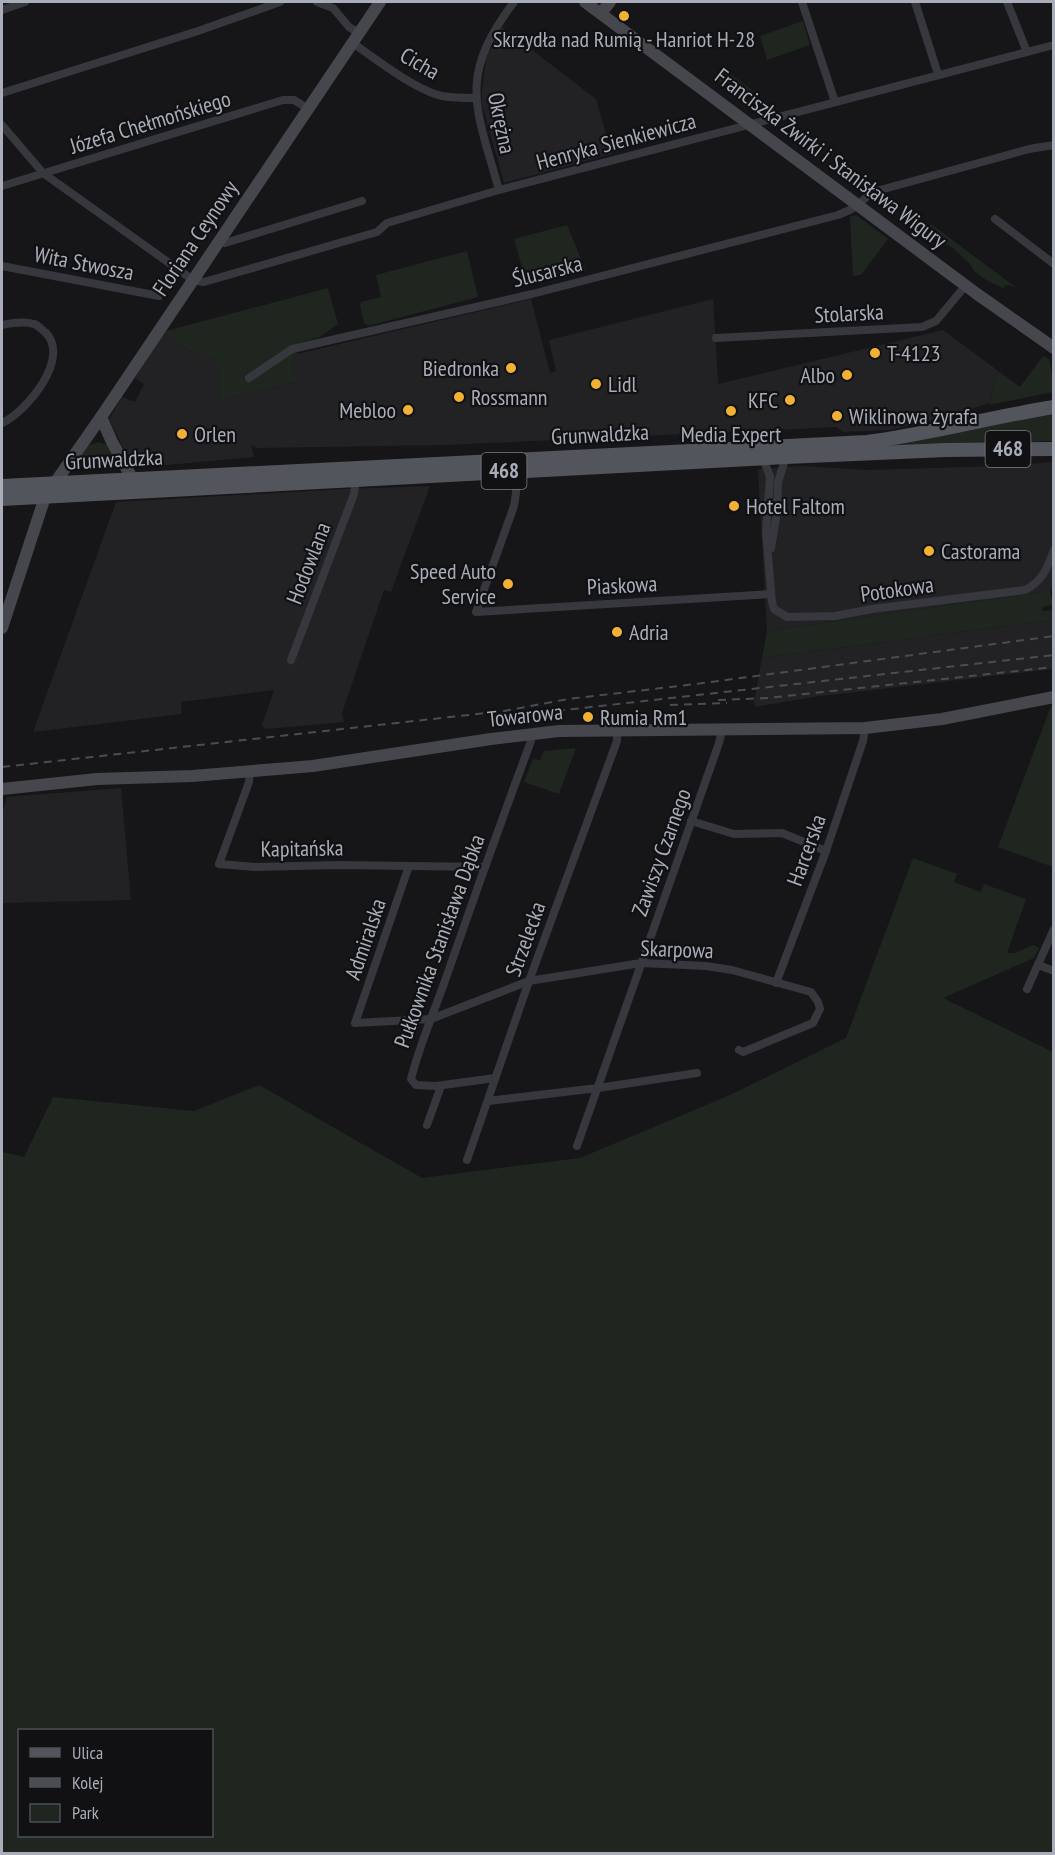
<svg xmlns="http://www.w3.org/2000/svg" width="1055" height="1855" viewBox="0 0 1055 1855" font-family="'PT Sans Narrow',sans-serif">
	<rect width="100%" height="100%" fill="#161618"/>
	<!-- built -->
	<g fill="#222225">
		<path d="M502,27L596,99L612,154L504,183L482,105V91L486,58Z"/>
		<path d="M531,299L550,373L556,371L549,340L713,299L718,384L943,330L997,370L989,403L944,418L889,430L843,432L836,427L446,445L256,448L251,445L254,457L146,467L132,466L109,419L122,397L135,402L144,384L135,378L164,333L190,351L218,360L219,400L297,382L292,363L297,354Z"/>
		<path d="M1053,462L1054,577L1050,591L767,631L758,469L800,466L867,470L1001,466Z"/>
		<path d="M430,486L391,592L384,590L342,713L344,722L265,729L262,725L274,690L181,702L182,714L33,732L116,502L345,489Z"/>
		<path d="M1053,620V669L813,697L755,707L754,701L762,658Z"/>
		<path d="M121,788L131,900L2,903V813L7,797Z"/>
	</g>
	<!-- green -->
	<g fill="#1e261f" fill-rule="evenodd">
		<path d="M803,21L810,45L767,60L760,36Z"/>
		<path d="M725,70L756,93L753,97L731,88L732,82L726,86L718,80Z"/>
		<path d="M856,215L888,239L861,275L853,276L850,217Z"/>
		<path d="M931,224L1010,283L1017,287L1006,285L1003,288L986,280L974,271L970,264L953,248L928,235L929,231L927,229Z"/>
		<path d="M567,225L586,271L527,285L514,239Z"/>
		<path d="M467,251L478,297L368,326L364,323L360,305L361,302L381,297L376,275Z"/>
		<path d="M328,288L338,324L320,337L296,344L297,354L292,363L297,382L219,400L217,360L190,351L164,333L166,331Z"/>
		<path d="M1043,356L1049,359L1053,381V392L989,405L997,370L1020,387Z"/>
		<path d="M1053,413V441L885,447V445Z"/>
		<path d="M99,442L110,446L121,466L72,468L89,445Z"/>
		<path d="M1050,591L1053,605L1042,607V611L1053,610V620L762,658L767,631Z"/>
		<path d="M1053,705H1054L1053,867L998,847L1051,706Z"/>
		<path d="M576,748L559,794L524,782L533,759L540,760L544,751Z"/>
		<path d="M913,858L957,874L954,882L981,892L984,884L1026,899L1007,953H1015L1033,945L1039,948L1034,958L943,998L1053,1052V1853H2V1152L24,1157L53,1097L194,1111L259,1085L422,1178L580,1158L730,1095L846,1038ZM20,1730H212V1836H20Z"/>
	</g>
	<g fill="none" stroke-linecap="round" stroke-linejoin="round">
		<!-- street -->
		<g stroke="#37383d" stroke-width="8">
			<path d="M317,2L333,8L349,27L359,33"/>
			<path d="M802,2L835,102"/>
			<path d="M915,2L938,74"/>
			<path d="M1007,2L1027,52"/>
			<path d="M2,10L25,2"/>
			<path d="M353,43C375,59 416,90 442,96C453,98 465,98 475,98"/>
			<path d="M2,93L198,31L280,2"/>
			<path d="M2,125L43,173L193,280L204,282L377,232L387,223L499,190L1054,45"/>
			<path d="M2,186L283,100H294L307,108"/>
			<path d="M499,190C476,107 457,77 514,2"/>
			<path d="M995,219L1054,264"/>
			<path d="M219,241L225,243L362,201"/>
			<path d="M2,266L159,296"/>
			<path d="M2,325C12,323 24,321 34,324C38,325 42,330 45,332C72,358 26,412 2,423"/>
			<path d="M716,338L922,327L936,321L966,285"/>
			<path d="M249,378L292,349L532,294L838,215L852,209L873,192L1029,149L1054,145"/>
			<path d="M763,458L770,477L766,531L772,602L774,609L787,617L835,616L872,609L1025,590C1043,581 1047,568 1054,550"/>
			<path d="M516,471V493L514,506L476,612L771,594"/>
			<path d="M771,548L777,512L778,482L786,457"/>
			<path d="M291,660L354,494L356,479"/>
			<path d="M250,772L249,782L219,864L255,867L338,865L484,867"/>
			<path d="M691,821L734,834L782,833L826,851"/>
			<path d="M409,866L355,1023L431,1019L529,981L641,963L706,966L732,970L811,992L818,1002L820,1009L813,1023L743,1052L739,1050"/>
			<path d="M1038,965L1054,971"/>
			<path d="M776,983L826,851L863,741L865,728"/>
			<path d="M1027,989L1054,929"/>
			<path d="M495,1078L436,1086L416,1085L411,1079C420,1043 435,1010 447,975C474,897 502,819 531,741V733"/>
			<path d="M488,1101L598,1088L697,1073"/>
			<path d="M427,1125L441,1086"/>
			<path d="M577,1146L719,743L722,730"/>
			<path d="M467,1160L529,981L617,741V731"/>
		</g>
		<!-- secondary -->
		<g stroke="#45474d" stroke-width="12">
			<path d="M585,2L977,294L1054,348"/>
			<path d="M601,13L610,2"/>
			<path d="M101,417L112,442L132,478"/>
			<path d="M2,628L45,497L101,417L380,2"/>
			<path d="M2,789L97,779L192,776L313,766L491,739L559,731L865,728L942,719L1054,697"/>
		</g>
		<!-- primary -->
		<g stroke="#53555c" stroke-width="14">
			<path d="M2,486L867,442C930,434 991,417 1054,407"/>
			<path d="M2,499L786,457L946,450L1054,449"/>
		</g>
		<!-- rail -->
		<g stroke="#4a4c52" stroke-width="2" stroke-dasharray="8 6" stroke-linecap="butt">
			<path d="M718,700L768,698L1054,667"/>
			<path d="M670,705L727,703"/>
			<path d="M529,714L1054,655"/>
			<path d="M2,767L504,711L568,699L696,684L1054,636"/>
		</g>
	</g>
	<!-- markers -->
	<g fill="#f2b134" stroke="#111113" stroke-width="2">
		<circle cx="624" cy="16" r="6"/>
		<circle cx="875" cy="353" r="6"/>
		<circle cx="511" cy="368" r="6"/>
		<circle cx="847" cy="375" r="6"/>
		<circle cx="596" cy="384" r="6"/>
		<circle cx="459" cy="397" r="6"/>
		<circle cx="790" cy="400" r="6"/>
		<circle cx="408" cy="410" r="6"/>
		<circle cx="731" cy="411" r="6"/>
		<circle cx="837" cy="416" r="6"/>
		<circle cx="182" cy="434" r="6"/>
		<circle cx="734" cy="506" r="6"/>
		<circle cx="929" cy="551" r="6"/>
		<circle cx="508" cy="584" r="6"/>
		<circle cx="617" cy="632" r="6"/>
		<circle cx="588" cy="717" r="6"/>
	</g>
	<g text-anchor="middle" stroke-width="4.5" stroke-linejoin="round" paint-order="stroke">
		<!-- shield labels -->
		<g fill="#111113" stroke="#7b7e86" stroke-width="1.5">
			<rect x="985.5" y="431" width="45" height="36" rx="4.5"/>
			<rect x="481.5" y="453" width="45" height="36" rx="4.5"/>
		</g>
		<g font-size="21" font-weight="bold" fill="#a8adb8">
			<text x="1008" y="456">468</text>
			<text x="504" y="478">468</text>
		</g>
		<!-- poi labels -->
		<g font-size="22" fill="#a8adb8" stroke="#111113" text-anchor="start">
			<text x="624" y="47" text-anchor="middle">Skrzydła nad Rumią - Hanriot H-28</text>
			<text x="887" y="361">T-4123</text>
			<text x="499" y="376" text-anchor="end">Biedronka</text>
			<text x="835" y="383" text-anchor="end">Albo</text>
			<text x="608" y="392">Lidl</text>
			<text x="471" y="405">Rossmann</text>
			<text x="778" y="408" text-anchor="end">KFC</text>
			<text x="396" y="418" text-anchor="end">Mebloo</text>
			<text x="849" y="424">Wiklinowa żyrafa</text>
			<text x="194" y="442">Orlen</text>
			<text x="731" y="442" text-anchor="middle">Media Expert</text>
			<text x="746" y="514">Hotel Faltom</text>
			<text x="941" y="559">Castorama</text>
			<text x="496" y="579" text-anchor="end">Speed Auto<tspan x="496" dy="25">Service</tspan></text>
			<text x="629" y="640">Adria</text>
			<text x="600" y="725">Rumia Rm1</text>
		</g>
		<!-- street labels -->
		<g font-size="22" fill="#a8adb8" stroke="#111113">
			<text transform="translate(420 63) rotate(30)" y="8">Cicha</text>
			<text transform="translate(150 122) rotate(-17)" y="8">Józefa Chełmońskiego</text>
			<text transform="translate(502 123) rotate(78)" y="8">Okrężna</text>
			<text transform="translate(616 141) rotate(-15)" y="8">Henryka Sienkiewicza</text>
			<text transform="translate(831 158) rotate(37)" y="8">Franciszka Żwirki i Stanisława Wigury</text>
			<text transform="translate(195 238) rotate(-56)" y="8">Floriana Ceynowy</text>
			<text transform="translate(84 263) rotate(11)" y="8">Wita Stwosza</text>
			<text transform="translate(547 271) rotate(-14)" y="8">Ślusarska</text>
			<text transform="translate(849 313) rotate(-3)" y="8">Stolarska</text>
			<text transform="translate(600 434) rotate(-3)" y="8">Grunwaldzka</text>
			<text transform="translate(114 459) rotate(-3)" y="8">Grunwaldzka</text>
			<text transform="translate(308 563) rotate(-69)" y="8">Hodowlana</text>
			<text transform="translate(622 585) rotate(-3)" y="8">Piaskowa</text>
			<text transform="translate(897 589) rotate(-8)" y="8">Potokowa</text>
			<text transform="translate(525 715) rotate(-6)" y="8">Towarowa</text>
			<text transform="translate(302 848) rotate(-1)" y="8">Kapitańska</text>
			<text transform="translate(806 850) rotate(-70)" y="8">Harcerska</text>
			<text transform="translate(661 852) rotate(-70)" y="8">Zawiszy Czarnego</text>
			<text transform="translate(365 939) rotate(-71)" y="8">Admiralska</text>
			<text transform="translate(525 939) rotate(-70)" y="8">Strzelecka</text>
			<text transform="translate(439 941) rotate(-70)" y="8">Pułkownika Stanisława Dąbka</text>
			<text transform="translate(677 949) rotate(2)" y="8">Skarpowa</text>
		</g>
	</g>
	<!-- border -->
	<rect width="1055" height="1855" fill="none" stroke="#a8adb8" stroke-width="6"/>
	<!-- legend -->
	<rect x="18" y="1729" width="195" height="108" fill="#111113" stroke="#4d4f55" stroke-width="1.5"/>
	<rect x="30" y="1748" width="30" height="9" fill="#53555c" stroke="#4d4f55" stroke-width="1.5"/>
	<text x="72" y="1759" font-size="18" fill="#a8adb8">Ulica</text>
	<rect x="30" y="1778" width="30" height="9" fill="#4a4c52" stroke="#4d4f55" stroke-width="1.5"/>
	<text x="72" y="1789" font-size="18" fill="#a8adb8">Kolej</text>
	<rect x="30" y="1804" width="30" height="18" fill="#1e261f" stroke="#4d4f55" stroke-width="1.5"/>
	<text x="72" y="1819" font-size="18" fill="#a8adb8">Park</text>
</svg>
